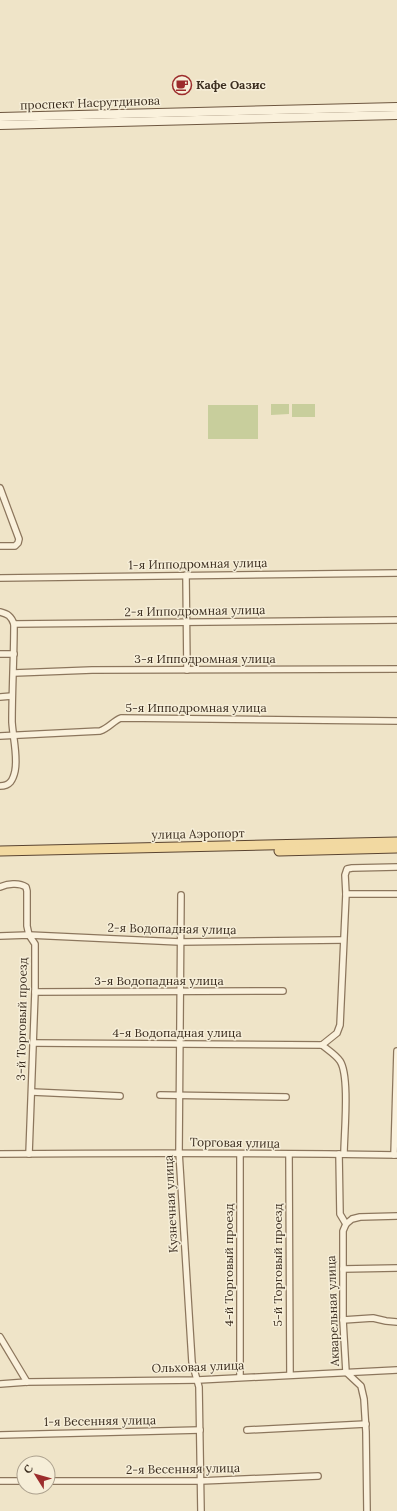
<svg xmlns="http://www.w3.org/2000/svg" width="397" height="1511" viewBox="0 0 397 1511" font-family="Lora,serif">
	<rect width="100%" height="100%" fill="#efe4c8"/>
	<!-- grass -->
	<g fill="#c8ce9c">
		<path d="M271,404H289V414L271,415Z"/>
		<rect x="292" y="404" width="23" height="13"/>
		<rect x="208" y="405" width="50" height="34"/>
	</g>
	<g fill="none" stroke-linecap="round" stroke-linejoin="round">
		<defs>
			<g id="minor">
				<path d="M0,488L19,539L18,543L15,546H0"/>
				<path d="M186,575L187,670"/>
				<path d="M0,578L397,573"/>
				<path d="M0,612C8,614 11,616 14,624L397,620"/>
				<path d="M0,654H14"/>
				<path d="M14,673L92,670L397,669"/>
				<path d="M0,697L12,696"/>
				<path d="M0,736L100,731C109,728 113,721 121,718L397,721"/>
				<path d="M0,786C10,786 13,780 15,771C18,756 13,738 12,722C12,689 14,657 14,624"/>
				<path d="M0,887C7,884 19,882 26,887L27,891V926L29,935L35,944V992L29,1154"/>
				<path d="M346,894H397"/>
				<path d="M181,895L179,1152L192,1362L199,1387L201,1511"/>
				<path d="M0,936L29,935L180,942L343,940"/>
				<path d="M35,992L283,991"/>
				<path d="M33,1043L322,1045"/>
				<path d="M322,1045L337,1033L340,1025L346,894L345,875L347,869L352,868L397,867"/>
				<path d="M322,1045C328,1050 336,1055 340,1061C350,1076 344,1135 344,1154"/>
				<path d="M32,1092L120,1096"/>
				<path d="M160,1095L286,1097"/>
				<path d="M0,1154C132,1153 265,1153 397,1155"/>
				<path d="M339,1154L340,1214L346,1224"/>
				<path d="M289,1155L290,1375"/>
				<path d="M394,1155L397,1051"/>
				<path d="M343,1269L397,1268"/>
				<path d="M343,1320L373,1318L386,1321L397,1322"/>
				<path d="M0,1337L27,1382"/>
				<path d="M240,1377V1154"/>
				<path d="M0,1384L27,1382L198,1380L397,1370"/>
				<path d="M247,1430L366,1424"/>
				<path d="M0,1435L200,1430"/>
				<path d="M0,1481H24"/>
				<path d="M48,1481H200L318,1476"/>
				<path d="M367,1511L366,1432L364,1399L361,1386L346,1372L343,1320V1231L346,1224L352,1219L360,1217L397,1216"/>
			</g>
			<g id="secondary">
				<path d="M0,117L397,107"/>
				<path d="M0,125L397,115"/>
			</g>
			<g id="primary">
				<path d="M0,851L397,842"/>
				<path d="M279,851L397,848"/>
			</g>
		</defs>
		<!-- minor casing -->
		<use href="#minor" stroke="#8c765d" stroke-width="8"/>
		<!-- secondary casing -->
		<use href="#secondary" stroke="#6e5740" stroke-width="10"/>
		<!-- primary casing -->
		<use href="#primary" stroke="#5a4431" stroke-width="11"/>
		<!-- minor -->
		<use href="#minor" stroke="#faf1dc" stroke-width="5.5"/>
		<!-- secondary -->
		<use href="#secondary" stroke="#faf1dc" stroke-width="8"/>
		<!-- primary -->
		<use href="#primary" stroke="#f2d9a1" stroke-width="9"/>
	</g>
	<!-- icons -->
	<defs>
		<symbol id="cafe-ring" viewBox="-11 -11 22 22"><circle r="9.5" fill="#f6eed8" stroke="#9c2c2c" stroke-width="1.5"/><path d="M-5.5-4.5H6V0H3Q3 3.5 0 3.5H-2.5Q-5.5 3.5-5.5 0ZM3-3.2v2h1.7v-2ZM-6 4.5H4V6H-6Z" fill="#9c2c2c"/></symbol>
	</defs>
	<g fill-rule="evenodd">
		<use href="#cafe-ring" x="171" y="74" width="22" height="22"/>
	</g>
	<g text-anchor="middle" stroke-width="3" stroke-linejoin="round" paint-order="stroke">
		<!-- poi labels -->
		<g font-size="12" font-weight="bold" fill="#3c2e20" stroke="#f6eed8" text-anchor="start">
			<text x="196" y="89">Кафе Оазис</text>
		</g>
		<!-- street labels -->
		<g font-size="12" fill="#3c2e20" stroke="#f6eed8">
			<text transform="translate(90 103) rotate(-2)" y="4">проспект Насрутдинова</text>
			<text transform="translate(198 564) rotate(-1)" y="4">1-я Ипподромная улица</text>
			<text transform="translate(195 611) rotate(-1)" y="4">2-я Ипподромная улица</text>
			<text x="205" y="663">3-я Ипподромная улица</text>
			<text x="196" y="712">5-я Ипподромная улица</text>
			<text transform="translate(198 834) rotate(-1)" y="4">улица Аэропорт</text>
			<text transform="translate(172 929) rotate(1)" y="4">2-я Водопадная улица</text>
			<text x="159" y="985">3-я Водопадная улица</text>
			<text transform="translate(22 1019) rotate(-89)" y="4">3-й Торговый проезд</text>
			<text x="177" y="1037">4-я Водопадная улица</text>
			<text transform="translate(235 1143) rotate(1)" y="4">Торговая улица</text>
			<text transform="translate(171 1204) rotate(-93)" y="4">Кузнечная улица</text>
			<text transform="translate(229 1265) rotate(-90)" y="4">4-й Торговый проезд</text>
			<text transform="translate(278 1265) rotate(-90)" y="4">5-й Торговый проезд</text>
			<text transform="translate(333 1311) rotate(-92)" y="4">Акварельная улица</text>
			<text transform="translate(198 1367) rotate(-2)" y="4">Ольховая улица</text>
			<text transform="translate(100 1421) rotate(-1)" y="4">1-я Весенняя улица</text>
			<text transform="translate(183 1469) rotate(-1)" y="4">2-я Весенняя улица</text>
		</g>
	</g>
	<!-- north arrow -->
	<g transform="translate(36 1475) rotate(307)"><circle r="19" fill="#f6eed8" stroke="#aca18e"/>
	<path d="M0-3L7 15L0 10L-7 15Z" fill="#9c2c2c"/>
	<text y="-6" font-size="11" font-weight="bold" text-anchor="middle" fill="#3c2e20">С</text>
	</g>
</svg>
